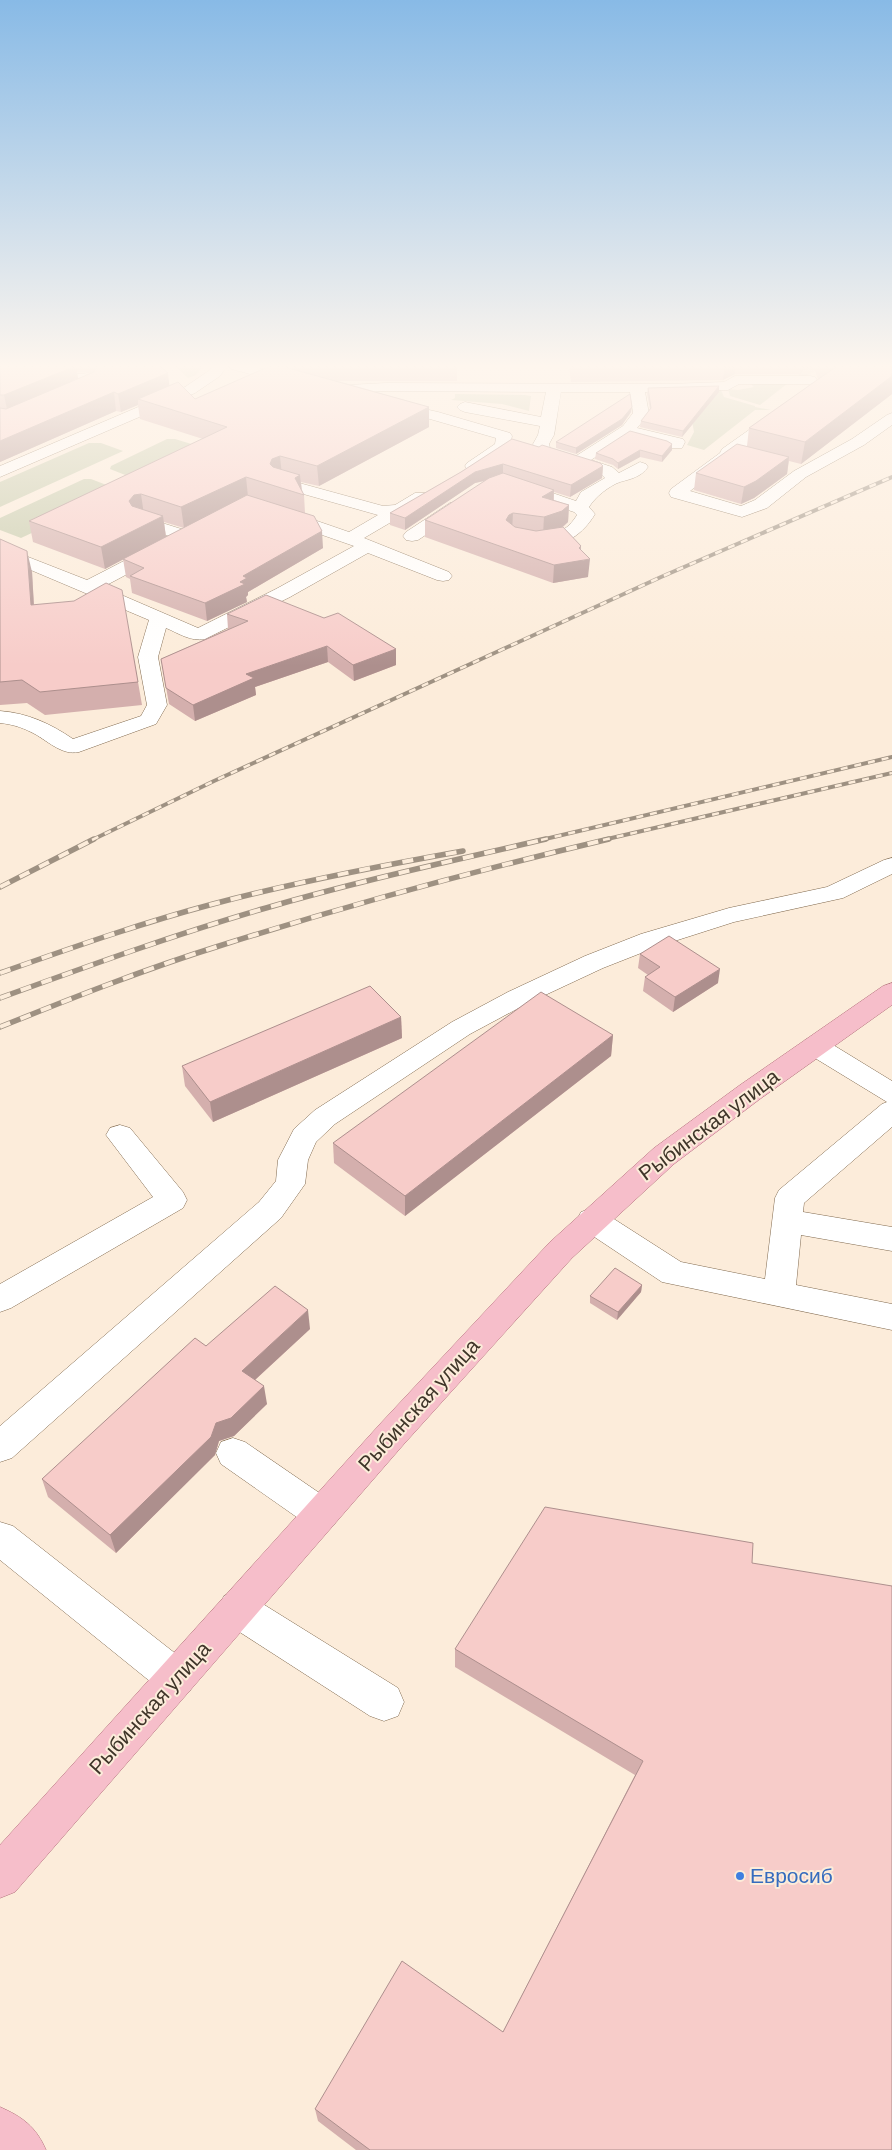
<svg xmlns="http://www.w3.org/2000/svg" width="892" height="2150" viewBox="0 0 892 2150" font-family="Barlow,sans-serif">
	<rect width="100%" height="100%" fill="#fcecda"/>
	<!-- green -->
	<g fill="#c5caaa">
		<path d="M175,366H203L196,375L188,378Z"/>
		<path d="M750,383H788L760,405L730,396L728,389L738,390L754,387Z"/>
		<path d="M707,390H721L724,397L755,406V407L771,410H755L704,450L687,445L694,432L688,398Z"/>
		<path d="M455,394L525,395L531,396L529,411L502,404L451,400L455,398Z"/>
		<path d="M167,439H175L211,450L143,482L110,469L111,466Z"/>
		<path d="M89,443H101L123,451L0,507V482Z"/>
		<path d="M84,479H91L122,491L21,538L0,530V518Z"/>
	</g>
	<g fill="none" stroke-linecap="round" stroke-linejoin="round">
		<!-- minor-tunnel -->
		<path stroke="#d6c7b7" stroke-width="16" stroke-dasharray="16 8" stroke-linecap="butt" d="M803,366L808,375"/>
		<defs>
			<g id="minor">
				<path d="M213,366H227L220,376L195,393L0,477V466L185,387L210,370Z"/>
				<path d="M229,366H251L294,377L296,380L294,383L289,384L231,369Z"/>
				<path d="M0,373L84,374L89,375L98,386L96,389L9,426L0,424V414L8,416L82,385L80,382L0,381Z"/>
				<path d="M735,376H810L815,377L817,380L815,383L810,384H739L728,390L645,392L649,414L637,428L683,439L685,442L682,448H670L668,445L629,435L591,460L612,467L619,473L640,462L646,464L648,467C641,477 631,479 620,482C609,486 595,497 589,507L595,514C581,538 556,552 528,545L525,541L528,537C549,532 563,538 577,515L574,512L511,491L509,487L511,483H523L576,501L581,492L605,478L600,473L537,454L533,444L538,435L540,426L465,412L460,410L457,407L460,404L465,402L541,417L546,392L386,391L329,394L324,393L322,390L324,387L329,386L386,383L669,384L724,382ZM561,392H630L633,413L623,426L576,456L550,448L549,444L554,435Z"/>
				<path d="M393,402L438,412L510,433L512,436L510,446L479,469H467L465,466L467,463L495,444L496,438L430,419L388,410L385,407L388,404Z"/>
				<path d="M778,411L783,413L786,416L783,419L736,454L734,458L690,491L741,506L755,500L794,471L852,439L887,415L892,413V425L864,445L806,477L767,508L742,517L671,497L669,493L671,489L720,453L722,449L773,413Z"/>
				<path d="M281,478L383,506L395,505L415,493H427L429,497L427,501L364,538L449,572L452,576L449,580L443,581L437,580L368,553L290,597L205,639C191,642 178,633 166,628L158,657L167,705L156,724L79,752C61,756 46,739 31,732C21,727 11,724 0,723V711C28,713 51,724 73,739L141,716L147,705L138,657L149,620L0,557V546L87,580L151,547L157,546L163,547L166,551L163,555L103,587L198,628L276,589L354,546L279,520L276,516L279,512H291L349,532L378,515L275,486L273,483L275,480Z"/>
				<path d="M456,502L462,503L464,507L462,511L418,540L412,541L406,540L403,536L406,532L450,503Z"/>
				<path d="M143,517L191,532L194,536L191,540L185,541L137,526L134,522L137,518Z"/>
				<path d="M892,858V874L843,898L734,922L659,946L603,968L526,1004L470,1034L335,1124L316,1142L308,1160L305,1184L281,1218L12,1458L0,1462V1426L259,1202L276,1181L278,1160L294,1129L315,1110L452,1022L508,992L585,956L641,934L729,908L827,887L884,860Z"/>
				<path d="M815,1037L825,1040L892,1081V1127L804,1203L803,1212L892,1227V1251L801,1235L796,1285L892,1304V1330L662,1282L581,1228L577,1220L581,1212L592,1208L603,1212L681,1262L765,1279L775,1198L779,1190L882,1104L887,1102L805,1052L802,1046L805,1040Z"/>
				<path d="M120,1125L130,1128L183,1192L187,1200L183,1208L11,1308L0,1312V1284L153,1197L106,1135L110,1128Z"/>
				<path d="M233,1438L245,1442L334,1503L339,1514L334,1525L321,1530L308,1525L221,1464L216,1453L221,1442Z"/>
				<path d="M0,1522L13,1526L190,1665L195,1678L190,1691L176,1697L162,1691L0,1560Z"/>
				<path d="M237,1591L250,1596L398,1688L404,1702L398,1716L384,1721L370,1716L224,1622L218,1609L224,1596Z"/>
			</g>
			<g id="major">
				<path d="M892,983V1005L760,1099L674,1164L572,1258L404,1444L15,1892L0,1898V1845L380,1424L550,1242L654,1148L740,1085L883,986Z"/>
				<path d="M0,2107C23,2117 36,2127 46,2150H0Z"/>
			</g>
		</defs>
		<!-- minor casing -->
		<use href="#minor" stroke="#816a4f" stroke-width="1"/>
		<!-- major casing -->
		<use href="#major" stroke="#b2717b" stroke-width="1"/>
		<!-- minor -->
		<use href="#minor" fill="#fff" fill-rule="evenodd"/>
		<!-- major -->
		<use href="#major" fill="#f6beca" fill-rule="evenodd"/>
		<defs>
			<g id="rail-far1">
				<path d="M92,840L214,781L661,577L892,477"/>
				<path d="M541,840L892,757"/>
				<path d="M603,840L892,773"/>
			</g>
			<g id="rail">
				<path d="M0,887L94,839"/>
				<path d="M0,973C71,948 141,923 213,904C296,882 379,866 463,851"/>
				<path d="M0,998C88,966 176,934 266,908C358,881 452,861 546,839"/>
				<path d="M0,1027C72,998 145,969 219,946C348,905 478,870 609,839"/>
			</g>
		</defs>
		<!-- rail-far1 casing -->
		<use href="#rail-far1" stroke="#9e9182" stroke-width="4"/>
		<!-- rail casing -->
		<use href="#rail" stroke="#9e9182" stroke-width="5.5"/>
		<!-- rail-far1 -->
		<use href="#rail-far1" stroke="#fcecda" stroke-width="2.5" stroke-dasharray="7" stroke-linecap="butt"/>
		<!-- rail -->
		<use href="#rail" stroke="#fcecda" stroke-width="4" stroke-dasharray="11" stroke-linecap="butt"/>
	</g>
	<!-- wall -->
	<g fill="#d4afad" fill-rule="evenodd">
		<path d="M0,366H160L169,386L195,399L267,367L263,366H457V381H338L429,407V427L319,486L301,482L302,490L304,495L305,513L323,548L248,592V595L246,597L247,602L207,621L132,593L130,579L126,577L123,559L105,569L33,542L29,521L203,439L140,419L138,405L121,412L116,411L0,462ZM77,372H84L91,374L78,379ZM164,522L184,528L166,537Z"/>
		<path d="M569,366H892V394L801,464L789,461L787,474L754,498L741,504L694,490L696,473L747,446L749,428L818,379L815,371L808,369L803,370L800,374H735L723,380L571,382Z"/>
		<path d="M648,388L719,392L682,437L640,427L641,421L650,409L647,394Z"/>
		<path d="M631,412L622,425L576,454L556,448V442Z"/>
		<path d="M512,439L603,466L602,478L570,497L554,492V500L569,505L568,522L563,527L581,546L580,550L588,577L553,583L425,537V520L485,481L475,483L405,530L390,525V513L461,472Z"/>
		<path d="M672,444V450L662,462L640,457L618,469L613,465L595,459L596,453Z"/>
		<path d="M0,539L32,572L34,605L138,682L142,705L45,715L27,703L0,705Z"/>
		<path d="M227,614L396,649V665L354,681L328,662L255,687L256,695L195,721L169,704L161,659L228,629Z"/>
		<path d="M640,954L718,983L673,1012L643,991L645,977L648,975L638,968Z"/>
		<path d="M401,1017L402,1038L213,1122L185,1086L182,1066Z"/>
		<path d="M613,1035L611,1056L405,1216L334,1163L333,1143Z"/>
		<path d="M642,1285L641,1292L617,1320L590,1303V1296Z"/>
		<path d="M310,1329L255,1380L267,1404L234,1436L219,1441L215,1455L116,1553L48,1497L42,1479L206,1346Z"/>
		<path d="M752,1563L892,2150H356L318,2121L315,2109L503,2032L635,1775L455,1667V1649Z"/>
	</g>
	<!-- shaded-wall -->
	<g fill="#ad8f8d">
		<path d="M76,366L79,384L8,414L4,395Z"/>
		<path d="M725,366H736L735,374L723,380Z"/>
		<path d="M801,366H809L808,369L803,370L800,374Z"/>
		<path d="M168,373L170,391L138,399V405L121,412L118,394Z"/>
		<path d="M892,376V394L801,464L805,442Z"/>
		<path d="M719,386V392L682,437L683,431Z"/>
		<path d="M114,392L116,411L0,462V441Z"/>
		<path d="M429,407V427L319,486L317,466Z"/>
		<path d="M632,407L631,412L622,425L576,454V448Z"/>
		<path d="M672,444V450L662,462V456Z"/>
		<path d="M640,450V457L618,469V463Z"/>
		<path d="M280,456L282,476L270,464L272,459Z"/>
		<path d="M789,457L787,474L754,498L741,504L744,487Z"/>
		<path d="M503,464V476L475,483L405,530V518L475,472Z"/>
		<path d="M603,466L602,478L570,497L571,485Z"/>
		<path d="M300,475L302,494L295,478Z"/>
		<path d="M246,477L248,497L184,528L181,507Z"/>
		<path d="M554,490L553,507L542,497Z"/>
		<path d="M141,494L144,515L137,516L129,501L134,495Z"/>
		<path d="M569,505L568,522L561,528L543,534L544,517Z"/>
		<path d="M513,513L512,531L506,520L509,515Z"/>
		<path d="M163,516L166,537L105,569L101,547Z"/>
		<path d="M322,531L323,548L248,592V595L246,597L247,602L207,621L205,603L240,582L243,576Z"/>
		<path d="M581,546L580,561L590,559L588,577L553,583L554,565L579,548Z"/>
		<path d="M27,551L32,572L35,627L31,605Z"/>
		<path d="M327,646L328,662L255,687L256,695L195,721L193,705L246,674Z"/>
		<path d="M396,649V665L354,681L353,665Z"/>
		<path d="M720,969L718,983L673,1012L675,997Z"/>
		<path d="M401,1017L402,1038L213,1122L210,1102Z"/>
		<path d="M613,1035L611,1056L405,1216V1196Z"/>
		<path d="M642,1285L641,1292L617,1320L618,1312Z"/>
		<path d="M308,1310L310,1329L245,1389L242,1371Z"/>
		<path d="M264,1386L267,1404L234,1436L219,1441L215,1455L116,1553L110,1535L216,1423Z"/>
	</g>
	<!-- building -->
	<g fill="#f7ccc9" stroke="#ad8f8d">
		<path d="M0,366H76L4,395H0Z"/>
		<path d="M96,366H160L168,373L118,394L114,392L0,441V408L6,409L94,372L97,367Z"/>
		<path d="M270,366H281L429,407L317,466L280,456L272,459L270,464L273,467L300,475L295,478L304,495L246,477L181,507L141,494L134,495L129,501L132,506L163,516L101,547L29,521L227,427L138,399L178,382L195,399Z"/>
		<path d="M837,366H884L892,367V376L805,442L749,428Z"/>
		<path d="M719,386L683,431L641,421L651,408L648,388Z"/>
		<path d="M630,394L632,407L622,419L576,448L556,442Z"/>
		<path d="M630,431L667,441L672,444L662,456L640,450L618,463L613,459L596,453Z"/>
		<path d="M512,439L539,447L542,445L600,463L603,466L571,485L503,464L475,472L405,518L390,513L461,472Z"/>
		<path d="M737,444L789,457L756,481L744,487L696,473Z"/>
		<path d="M503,473L554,490L542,497L569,505L562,511L544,517L513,513L509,515L506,520L515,527L536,531L563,527L581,546L579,548L590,559L554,565L425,520L489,478Z"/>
		<path d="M247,495L314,516L322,531L243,576L247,578L240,582L245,584L205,603L130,576L144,568L123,559Z"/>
		<path d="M0,539L27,551L31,605L74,601L106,583L122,590L138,682L40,692L22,680L0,682Z"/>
		<path d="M266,595L324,618L338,613L396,649L353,665L327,646L246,674L254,678L193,705L166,688L161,659L248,621L227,614Z"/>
		<path d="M669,936L720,969L675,997L645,977L660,967L640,954Z"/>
		<path d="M370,986L401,1017L210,1102L182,1066Z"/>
		<path d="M541,992L613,1035L405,1196L333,1143Z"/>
		<path d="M615,1268L642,1285L618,1312L590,1296Z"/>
		<path d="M275,1286L308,1310L242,1371L264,1386L231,1418L216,1423L211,1437L110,1535L42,1479L195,1338L206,1346Z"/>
		<path d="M545,1507L753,1543L752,1563L892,1586V2150H370L315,2109L402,1961L503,2032L643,1761L455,1649Z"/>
	</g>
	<!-- sky -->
	<linearGradient id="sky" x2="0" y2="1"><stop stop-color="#88bae6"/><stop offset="0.55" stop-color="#fef6ee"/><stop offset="1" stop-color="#fef6ee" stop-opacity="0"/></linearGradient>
	<rect width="892" height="666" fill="url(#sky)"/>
	<!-- markers -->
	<circle fill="#3f7fe0" stroke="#fcecda" stroke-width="2" cx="740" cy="1876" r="5"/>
	<g text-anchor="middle" stroke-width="4" stroke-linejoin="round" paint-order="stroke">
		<!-- near-street labels -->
		<g font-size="21" fill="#3f3529" stroke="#fcecda">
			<text transform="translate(709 1125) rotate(-37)" y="7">Рыбинская улица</text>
			<text transform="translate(419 1405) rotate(-48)" y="7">Рыбинская улица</text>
			<text transform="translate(150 1708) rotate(-48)" y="7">Рыбинская улица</text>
		</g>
		<!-- near-shop labels -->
		<g font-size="21" fill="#366cbe" stroke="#fcecda" text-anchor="start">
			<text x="750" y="1883">Евросиб</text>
		</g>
	</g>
</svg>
